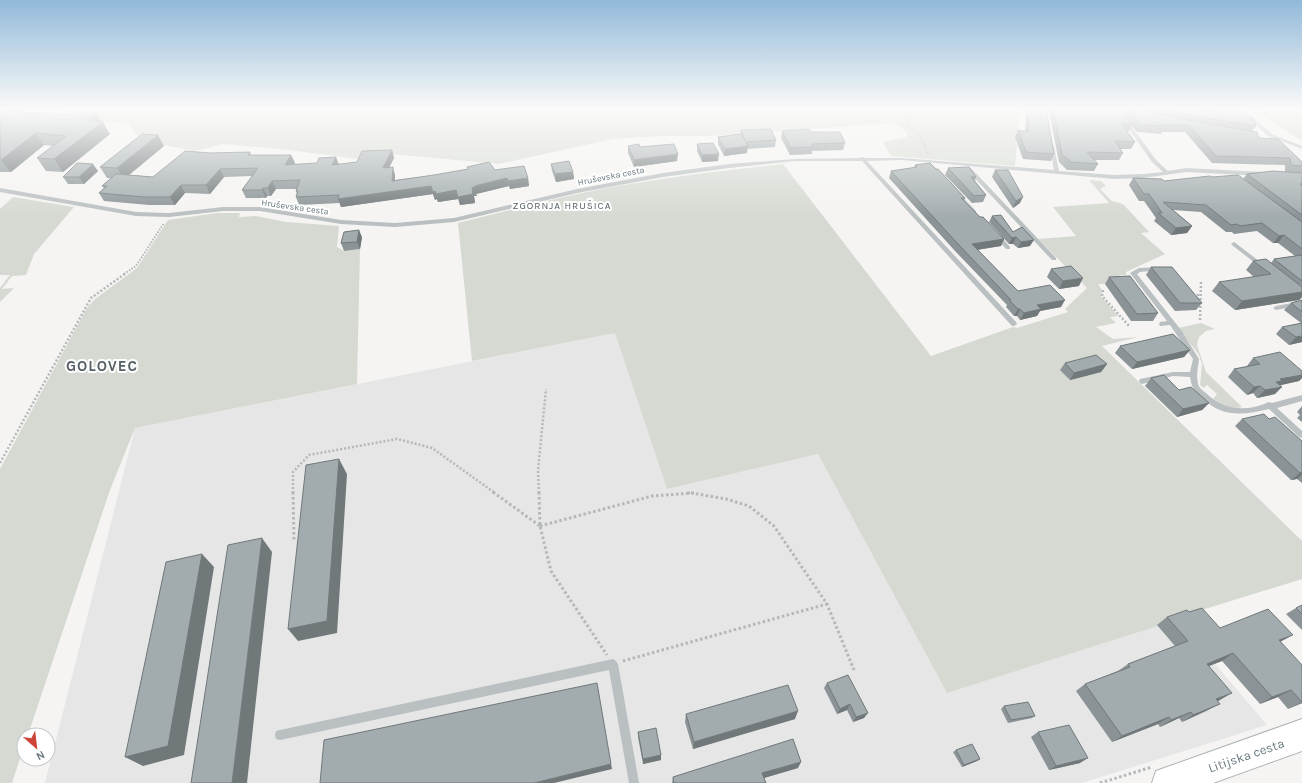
<svg xmlns="http://www.w3.org/2000/svg" width="1302" height="783" viewBox="0 0 1302 783" font-family="Karla,sans-serif">
	<rect width="100%" height="100%" fill="#f5f4f2"/>
	<!-- built -->
	<path fill="#e5e6e5" d="M615,333L667,489L818,454L947,693L1158,626L1176,618L1267,725L1082,783H45L135,428Z"/>
	<!-- green -->
	<g fill="#d5d9d1">
		<path d="M66,109H1020L1015,166L891,156L883,142L907,137V132L894,123L709,136H665L613,139L499,164L392,154C376,150 371,148 358,159L289,150L223,144L195,151L142,141L127,123L78,120L62,114Z"/>
		<path d="M1256,109H1302V141L1272,122Z"/>
		<path d="M783,164L931,356L1013,327L1017,328L1068,312L1065,309L1087,288L1038,239L1076,236L1053,207L1109,203L1089,180L1101,181L1106,186L1100,189L1112,201L1123,204L1149,232L1141,233L1165,254L1126,272V275H1119L1125,284H1098L1102,290L1101,296L1118,316L1110,317L1116,323L1096,327L1113,339L1138,337L1102,346L1302,541V579L1176,618L1158,626L947,693L818,454L667,489L615,333L472,361L458,223C515,209 572,193 630,184C681,175 732,170 783,164Z"/>
		<path d="M13,197L74,207L34,254L26,275L12,276L2,289L14,288L0,302V288L10,275H0V209Z"/>
		<path d="M217,213H240L239,217L256,216L286,222L339,226L337,247L344,251L360,249L357,384L135,428L110,490L28,735H24V746L12,783H0V469L87,308L95,299L137,268L168,220Z"/>
		<path d="M1201,323L1215,329L1206,331L1199,337L1197,345L1206,372L1242,407C1231,410 1222,405 1213,399L1217,394L1207,385L1204,388L1200,385L1202,364L1199,355L1178,328Z"/>
	</g>
	<g fill="none" stroke-linecap="round" stroke-linejoin="round">
		<defs>
			<path id="major" d="M1302,719V751L1213,783H1152L1156,771Z"/>
		</defs>
		<!-- major casing -->
		<use href="#major" stroke="#aeb3b5" stroke-width="2"/>
		<!-- path-far2 -->
		<g stroke="#b4b8ba" stroke-width="2" stroke-dasharray="1.5 1.5" stroke-linecap="butt">
			<path d="M910,116L906,120L911,129L921,137L928,154"/>
			<path d="M864,122L911,115L921,109"/>
			<path d="M124,274L136,266L164,223"/>
		</g>
		<!-- path-far1 -->
		<g stroke="#b4b8ba" stroke-width="2.5" stroke-dasharray="2 2" stroke-linecap="butt">
			<path d="M1103,290L1102,296L1130,327"/>
			<path d="M1198,300V295L1200,296"/>
			<path d="M1200,320L1201,282"/>
			<path d="M0,463L91,298L126,273"/>
			<path d="M293,493V472L309,455L397,439L432,448L495,493"/>
			<path d="M539,493L538,470L546,389"/>
			<path d="M688,493H694"/>
		</g>
		<!-- path -->
		<g stroke="#b4b8ba" stroke-width="3" stroke-dasharray="2.5 2.5" stroke-linecap="butt">
			<path d="M293,492L294,542"/>
			<path d="M493,492L540,526"/>
			<path d="M539,492L540,526L551,571L607,655"/>
			<path d="M540,526L652,496L692,493L726,499L749,506L774,526L827,604L854,670"/>
			<path d="M623,661L827,604"/>
			<path d="M1100,783L1152,767"/>
		</g>
		<!-- minor -->
		<g fill="#babfc1" fill-rule="evenodd">
			<path d="M1115,109H1122L1135,113L1133,114L1115,110Z"/>
			<path d="M1238,109H1243L1272,134L1302,146V149L1268,136Z"/>
			<path d="M1123,120H1127L1156,160L1168,171L1186,168L1263,172L1266,174L1263,176L1186,172L1143,178L1114,179L902,160L867,161L1016,322L1017,324L1014,326H1012L862,161H795L729,168L663,177L577,193L454,222L395,227L341,224L260,211H223L169,217L136,216L0,192V188L136,212L169,213L223,207H260L341,220L395,223L454,218L577,189L663,173L729,164L795,159L860,158L862,157L865,158H902L1054,170L1050,146L1052,145L1054,146L1059,171L1114,175L1143,174L1163,172L1152,162L1123,121Z"/>
			<path d="M970,168L972,169L1056,258V260H1052L968,171V169Z"/>
			<path d="M958,193L960,194L976,211V213H972L956,196V194Z"/>
			<path d="M997,233L999,234L1010,247V249H1006L995,236L994,235Z"/>
			<path d="M1234,242L1263,264V266H1259L1232,245L1231,244Z"/>
			<path d="M1158,267L1160,268V270L1140,272L1137,274L1181,330L1199,359C1198,368 1196,375 1198,384C1199,388 1203,391 1206,393C1224,411 1247,412 1269,402L1272,403L1302,395V401L1277,408L1302,431V438L1299,437L1269,409C1244,415 1222,418 1202,398C1194,391 1192,388 1190,377L1173,376L1142,384L1140,383L1139,381L1140,379L1173,372H1190L1193,359L1170,325L1160,326L1159,324L1160,322L1167,321L1130,273L1139,268Z"/>
			<path d="M1302,301V305L1276,310L1273,308L1276,306Z"/>
			<path d="M613,659L616,661L618,664L639,783H629L609,670L280,740L276,739L275,735L276,731L280,730Z"/>
		</g>
		<!-- major -->
		<use href="#major" fill="#fff" fill-rule="evenodd"/>
	</g>
	<!-- wall -->
	<g fill="#8b9396">
		<path d="M0,109L26,112L74,114L96,112L101,122L110,134L63,172L46,171L37,158L53,146L44,145L11,172H0Z"/>
		<path d="M1026,109H1119L1123,113L1125,109H1191L1201,111L1203,109H1238L1244,116L1256,126L1252,131L1259,138L1302,162V172L1301,173H1302V297L1299,300L1235,310L1212,291L1219,282L1254,277L1246,270L1253,261L1271,263L1274,259L1295,256L1278,243H1273L1257,231L1234,234L1232,232H1226L1201,212L1173,210L1192,226L1187,233L1171,235L1154,221L1156,218L1144,201H1139L1129,185L1133,178L1164,181L1212,177L1243,179L1247,174L1285,172V165L1212,163L1185,132H1162L1161,134L1137,132L1132,126L1128,132L1135,142L1131,149H1120L1123,153L1119,160H1094L1098,164L1094,171L1067,170L1059,162L1049,112L1047,110L1054,154L1051,161L1023,159L1015,137L1018,130L1025,131Z"/>
		<path d="M741,130L776,140L775,147L747,149V153L724,156L718,144V137L740,134Z"/>
		<path d="M782,131L811,132L845,143L843,150L812,151V154L790,155L781,138Z"/>
		<path d="M697,144L718,161L702,162L697,151Z"/>
		<path d="M164,146L129,175L153,177L210,153L250,152L251,155H291L295,163L294,164L338,165L357,162L392,150L394,158L389,167L395,175V180L434,175L468,169L467,167L495,170L528,178L529,186L510,189L509,186L476,194L477,196H474L475,203L460,205L458,199L438,202L437,199L435,200L433,194L341,207L340,203L299,205L296,197L297,194L296,191L297,189H276L271,196H267L266,198H246L242,190L252,176L224,177L210,194L185,193L175,205H149L104,201L99,193L104,188L102,186L111,178H107L100,167Z"/>
		<path d="M628,146L640,147L677,161L634,167L628,153Z"/>
		<path d="M551,164L573,172L574,179L556,182L552,171Z"/>
		<path d="M915,165L936,169L965,198L964,201L980,217L1004,239L1001,246L977,250L1018,291L1061,307L1040,311L1037,316L1020,320L1017,316H1014L1006,307L1007,305L955,251L889,178L891,171L914,168Z"/>
		<path d="M948,168L976,177L975,181L986,195L983,202L972,203L945,175Z"/>
		<path d="M995,170L1020,203L1013,208L992,177Z"/>
		<path d="M98,171L84,184H68L63,177Z"/>
		<path d="M992,216L1013,232L1030,246L1018,248L1013,244H1009L989,222Z"/>
		<path d="M362,237L360,249L344,251L341,243Z"/>
		<path d="M1151,267L1202,303L1196,310L1175,311L1146,275Z"/>
		<path d="M1051,269L1079,286L1059,289L1047,277Z"/>
		<path d="M1109,277L1158,313L1153,321H1131L1105,284Z"/>
		<path d="M1302,300V342L1289,345L1276,334L1282,327L1301,323L1284,310L1291,303Z"/>
		<path d="M1120,346L1190,350L1184,357L1132,369L1115,353Z"/>
		<path d="M1253,358L1302,371V378L1299,381L1280,385L1275,394L1257,398L1253,393L1247,395L1228,377L1234,369L1248,366H1247Z"/>
		<path d="M1065,363L1107,364L1101,372L1070,380L1060,370Z"/>
		<path d="M1151,378L1179,390L1209,403L1202,410L1177,417L1145,386Z"/>
		<path d="M1302,406V422L1297,418L1300,415L1297,412Z"/>
		<path d="M1242,419H1269L1302,441V483L1297,479L1291,480L1235,426Z"/>
		<path d="M1302,605V630L1286,614L1296,608Z"/>
		<path d="M1189,612L1220,628L1281,642L1302,703L1288,709L1278,697L1260,704L1222,661L1209,666L1220,700L1218,701L1208,710L1182,722L1179,718L1160,727L1158,724L1112,742L1076,691L1085,684L1118,671L1128,664L1175,646L1157,625L1167,617Z"/>
		<path d="M827,683L864,718L853,722L847,710L837,714L824,688Z"/>
		<path d="M1004,706L1035,716L1032,718L1008,723L1001,709Z"/>
		<path d="M686,714L795,719L693,749L685,722Z"/>
		<path d="M638,732L661,755V760L643,764L638,737Z"/>
		<path d="M1038,732L1080,763L1049,770L1031,737Z"/>
		<path d="M956,750L980,759L977,761L962,767L953,752Z"/>
		<path d="M798,768L764,778L766,783H672L673,777Z"/>
	</g>
	<!-- shaded-wall -->
	<g fill="#71787a">
		<path d="M16,109H23L29,118L12,112Z"/>
		<path d="M96,112L102,123L103,122L110,134L63,172L54,159L86,120Z"/>
		<path d="M36,133L44,145L11,172L1,160Z"/>
		<path d="M158,135L164,146L124,179L117,168Z"/>
		<path d="M748,146L747,153L724,156L725,149Z"/>
		<path d="M392,150L394,158L385,176L383,168Z"/>
		<path d="M678,154L677,161L634,167V160Z"/>
		<path d="M719,154L718,161L702,162V155Z"/>
		<path d="M291,155L295,163L288,173L285,165Z"/>
		<path d="M336,157L339,165H332Z"/>
		<path d="M93,164L98,171L84,184L79,177Z"/>
		<path d="M393,167L395,175V189L392,181Z"/>
		<path d="M220,169L224,177L210,194L206,185Z"/>
		<path d="M573,172L574,179L556,182L555,174Z"/>
		<path d="M507,178L509,186L476,194L477,196H474L475,203L460,205L458,197L475,186Z"/>
		<path d="M528,178L529,186L510,189L508,181Z"/>
		<path d="M272,181L276,189L271,196L268,188Z"/>
		<path d="M181,185L185,193L175,205L170,197Z"/>
		<path d="M431,186L456,190L458,199L438,202L437,199L435,200L433,194L341,207L338,199Z"/>
		<path d="M263,188L267,196L266,198L262,190Z"/>
		<path d="M1023,197L1020,203L1013,208L1016,201Z"/>
		<path d="M1192,226L1187,233L1171,235L1176,228Z"/>
		<path d="M359,230L362,237L360,249L357,242Z"/>
		<path d="M1284,235L1278,243H1273L1279,236Z"/>
		<path d="M1016,237L1013,244H1009L1012,238Z"/>
		<path d="M1004,239L1001,246L969,251L972,244Z"/>
		<path d="M1034,240L1030,246L1018,248L1021,242Z"/>
		<path d="M1083,278L1079,286L1059,289L1063,281Z"/>
		<path d="M1302,292V297L1299,300L1235,310L1242,301Z"/>
		<path d="M1065,300L1061,307L1040,311L1037,316L1020,320L1024,313L1037,305Z"/>
		<path d="M1018,309H1020L1017,316H1014Z"/>
		<path d="M1302,336V342L1289,345L1296,337Z"/>
		<path d="M1190,350L1184,357L1132,369L1137,362Z"/>
		<path d="M1107,364L1101,372L1070,380L1074,373Z"/>
		<path d="M1302,375V378L1299,381L1277,386L1282,387L1275,394L1257,398L1265,390L1280,379Z"/>
		<path d="M1260,386L1253,393L1247,395L1254,387Z"/>
		<path d="M1209,403L1202,410L1177,417L1183,409Z"/>
		<path d="M339,459L347,474L337,633L298,641L288,629Z"/>
		<path d="M1302,472V475L1297,479L1291,480L1300,473Z"/>
		<path d="M262,538L272,552L247,783H232Z"/>
		<path d="M202,554L214,567L184,755L143,766L125,757Z"/>
		<path d="M1293,635L1280,642L1279,640Z"/>
		<path d="M1233,653L1222,661L1196,671L1207,664Z"/>
		<path d="M1291,690L1278,697L1260,704L1272,697Z"/>
		<path d="M1232,693L1220,700L1205,706L1216,699Z"/>
		<path d="M1302,702V703L1288,709Z"/>
		<path d="M850,704L847,710L837,714L840,709Z"/>
		<path d="M1220,704L1208,710L1182,722L1193,715Z"/>
		<path d="M798,711L795,719L693,749L694,742Z"/>
		<path d="M1191,712L1179,718L1160,727L1171,720Z"/>
		<path d="M868,713L864,718L853,722L856,717Z"/>
		<path d="M1169,717L1158,724L1112,742L1122,736Z"/>
		<path d="M661,755V760L643,764V759Z"/>
		<path d="M1088,758L1080,763L1049,770L1056,766Z"/>
		<path d="M980,759L977,761L962,767L964,765Z"/>
		<path d="M801,762L798,768L760,779L762,773Z"/>
		<path d="M611,764L612,769L554,783H534Z"/>
	</g>
	<!-- building -->
	<g fill="#a2abae" stroke="#71787a">
		<path d="M0,109H16L12,112L74,114L77,112H96L86,120L103,122L54,159L37,158L66,136L36,133L1,160H0Z"/>
		<path d="M1029,109H1046L1054,154L1026,152L1018,130L1028,132Z"/>
		<path d="M1053,109H1119L1132,125L1121,124L1135,142L1115,141L1123,153L1087,152L1098,164L1071,162L1062,154Z"/>
		<path d="M1128,109H1137L1193,121L1257,132L1259,138L1278,139L1302,162V166L1291,165L1290,158L1216,156L1189,125H1163L1165,126L1141,125Z"/>
		<path d="M1162,109H1191L1210,112L1207,109H1238L1244,116L1253,118L1256,126L1194,116Z"/>
		<path d="M771,129L776,140L746,142L748,146L725,149L718,137L741,134L745,141L741,130Z"/>
		<path d="M809,129L811,132H840L845,143L812,144L813,147L791,148L782,131Z"/>
		<path d="M142,134L158,135L117,168L100,167Z"/>
		<path d="M713,143L719,154L702,155L697,144Z"/>
		<path d="M639,144L640,147L674,144L678,154L634,160L628,146Z"/>
		<path d="M392,150L383,168L393,167L392,181L434,175L468,169L467,167L489,162L495,170L524,166L528,178L508,181L507,178L475,186V187L472,188L473,194L458,197L456,190L436,194L435,191L433,192L431,186L338,199L339,195L296,197L298,191H296L300,180L272,181L268,188H263L262,190H242L258,168L220,169L206,185H181L170,197H144L99,193L107,186H102L116,174L153,177L185,151L210,153L250,152L248,155H291L285,165L317,163L319,158L336,157L332,165L357,162L362,151Z"/>
		<path d="M569,161L573,172L555,174L551,164Z"/>
		<path d="M77,163L93,164L79,177H63Z"/>
		<path d="M930,163L936,169H938L965,198H961L980,217H983L1004,239L972,244L1018,291L1050,285L1065,300L1037,305L1041,309L1024,313L1020,309H1018L1009,300H1011L958,244L891,171L917,167L915,165Z"/>
		<path d="M969,167L976,177H971L986,195L974,196L948,168Z"/>
		<path d="M995,170H1008L1023,197L1016,201Z"/>
		<path d="M1273,171L1302,173V184H1300L1302,185V215L1247,174Z"/>
		<path d="M1238,175L1302,222V249L1284,235L1279,236L1262,223L1240,226L1237,224L1231,225L1206,205L1163,202L1192,226L1176,228L1158,213H1162L1149,194H1144L1133,178L1162,179L1164,181L1210,176L1212,177Z"/>
		<path d="M1001,215L1013,232L1022,227L1034,240L1021,242L1016,237L1012,238L992,216Z"/>
		<path d="M359,230L357,242L341,243L344,232Z"/>
		<path d="M1302,255V281L1274,259Z"/>
		<path d="M1266,259L1302,287V292L1242,301L1219,282L1271,274L1253,261Z"/>
		<path d="M1071,266L1083,278L1063,281L1051,269Z"/>
		<path d="M1151,267H1172L1202,303H1180Z"/>
		<path d="M1130,276L1158,313L1137,314L1109,277Z"/>
		<path d="M1302,300V312L1291,303Z"/>
		<path d="M1302,323V336L1296,337L1282,327Z"/>
		<path d="M1173,334L1190,350L1137,362L1120,346Z"/>
		<path d="M1280,352L1302,371V375L1280,379L1282,381L1276,382L1282,387L1265,390L1260,386L1254,387L1234,369L1260,364L1253,358Z"/>
		<path d="M1096,355L1107,364L1074,373L1065,363Z"/>
		<path d="M1164,375L1179,390L1191,387L1209,403L1183,409L1151,378Z"/>
		<path d="M1264,414L1269,419L1275,417L1302,441V472L1300,473L1242,419Z"/>
		<path d="M339,459L327,621L288,629L306,465Z"/>
		<path d="M262,538L232,783H191L228,545Z"/>
		<path d="M202,554L168,746L125,757L166,562Z"/>
		<path d="M1302,605V614L1296,608Z"/>
		<path d="M1202,608L1220,628L1268,609L1293,635L1279,640L1302,665V702L1291,690L1272,697L1233,653L1207,664L1232,693L1216,699L1220,704L1193,715L1191,712L1171,720L1169,717L1122,736L1085,684L1130,667L1128,664L1188,641L1167,617L1187,610L1189,612Z"/>
		<path d="M848,675L868,713L856,717L850,704L840,709L827,683Z"/>
		<path d="M597,683L611,764L534,783H320L324,740Z"/>
		<path d="M788,685L798,711L694,742L686,714Z"/>
		<path d="M1028,702L1035,716L1011,720L1004,706Z"/>
		<path d="M1069,725L1088,758L1056,766L1038,732Z"/>
		<path d="M656,728L661,755L643,759L638,732Z"/>
		<path d="M793,739L801,762L762,773L766,783H674L673,777Z"/>
		<path d="M972,744L980,759L964,765L956,750Z"/>
	</g>
	<!-- sky -->
	<linearGradient id="sky" x2="0" y2="1"><stop stop-color="#92b9d9"/><stop offset="0.5" stop-color="#fafaf9"/><stop offset="1" stop-color="#fafaf9" stop-opacity="0"/></linearGradient>
	<rect width="1302" height="218" fill="url(#sky)"/>
	<g text-anchor="middle" stroke-width="4" stroke-linejoin="round" paint-order="stroke">
		<!-- far-street labels -->
		<g font-size="9" fill="#67787f" stroke="#fff">
			<text transform="translate(611 176) rotate(-11)" y="3">Hruševska cesta</text>
			<text transform="translate(295 207) rotate(8)" y="3">Hruševska cesta</text>
		</g>
		<!-- far-neighbourhood labels -->
		<g font-size="10" letter-spacing="1" fill="#546065" stroke="#fff">
			<text x="562" y="209">ZGORNJA HRUŠICA</text>
		</g>
		<!-- near-street labels -->
		<g font-size="13" fill="#67787f" stroke="#fff">
			<text transform="translate(1246 755) rotate(-19)" y="5">Litijska cesta</text>
		</g>
		<!-- district labels -->
		<g font-size="15" font-weight="bold" letter-spacing="1" fill="#546065" stroke="#fff">
			<text x="102" y="371">GOLOVEC</text>
		</g>
	</g>
	<!-- north arrow -->
	<g transform="translate(36 747) rotate(152)"><circle r="19" fill="#ffffff" stroke="#c2c9cc"/>
	<path d="M0-3L7 15L0 10L-7 15Z" fill="#cf4438"/>
	<text y="-6" font-size="11" font-weight="bold" text-anchor="middle" fill="#67787f">N</text>
	</g>
</svg>
